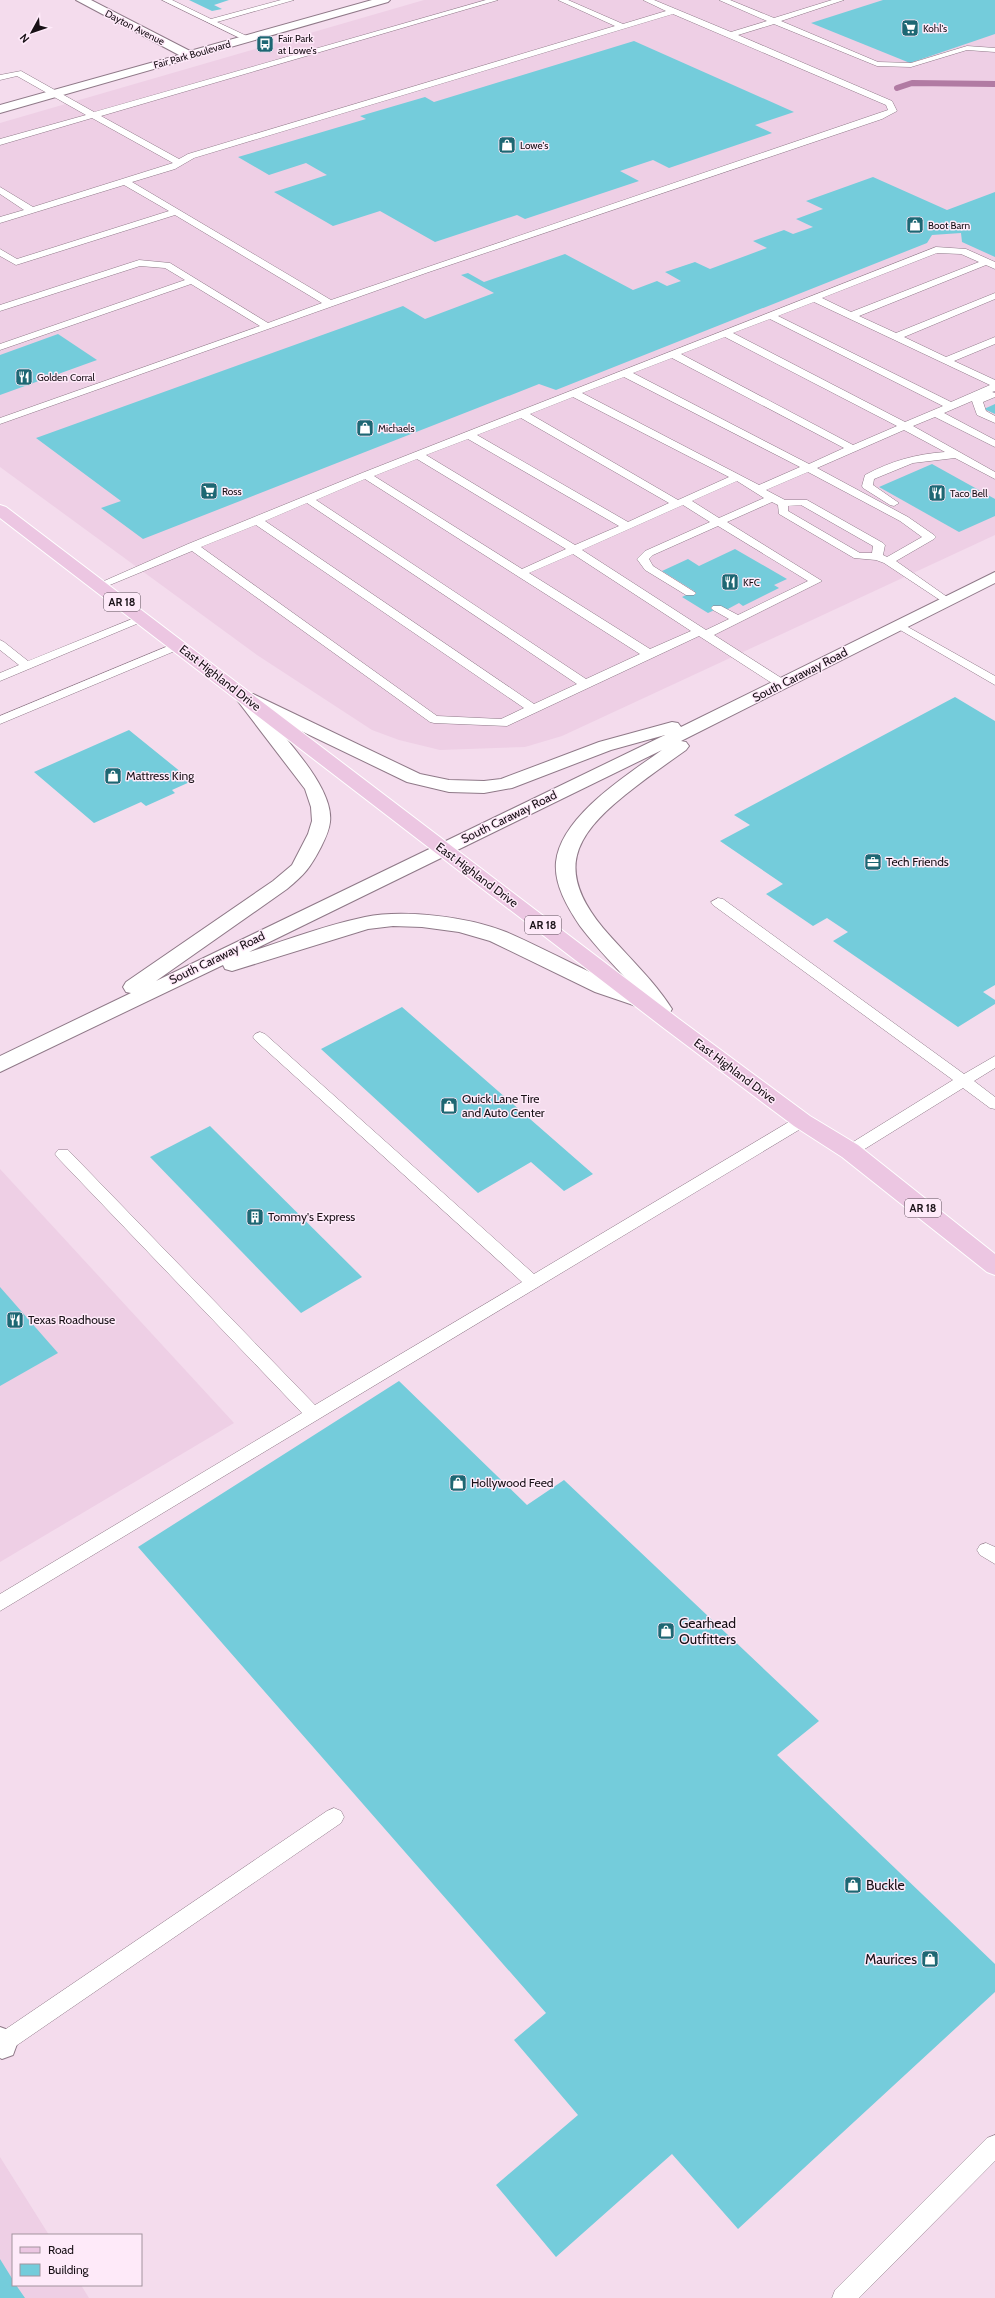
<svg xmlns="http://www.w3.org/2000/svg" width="995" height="2298" viewBox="0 0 995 2298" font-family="Cabin,sans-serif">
	<rect width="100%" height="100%" fill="#f4dced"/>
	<!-- built -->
	<g fill="#eecfe5">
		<path d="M424,0H995V535L562,736L525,747L440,750L399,740L372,730L257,655L0,467V123Z"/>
		<path d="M0,1169L234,1423L0,1562Z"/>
		<path d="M0,2157L49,2235H13V2285H81L89,2298H0Z"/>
	</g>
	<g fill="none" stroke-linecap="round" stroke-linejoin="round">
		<!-- stream -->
		<path stroke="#b17ba3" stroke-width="6" d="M897,88L912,83L995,84"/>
	</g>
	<!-- building -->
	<g fill="#74ccdb">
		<path d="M189,0H229L214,5L222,9L212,11Z"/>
		<path d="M883,0H995V34L910,63L811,23Z"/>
		<path d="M634,41L794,112L755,125L772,133L669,168L653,160L620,171L639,181L525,219L517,215L435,242L380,211L333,226L274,192L327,175L306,163L269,175L238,157L366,119L360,116L425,97L434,102Z"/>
		<path d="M873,177L947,210L995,192V257L962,242L961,233L932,235L927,243L556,390L539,384L143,539L101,508L121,501L36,438L403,306L425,319L494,293L461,275L468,273L484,282L565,254L633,290L657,281L667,286L681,281L665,272L695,262L710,269L767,248L753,241L784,230L793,234L813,227L796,219L823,209L806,201Z"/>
		<path d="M58,334L97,360L0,395V355Z"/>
		<path d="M995,404V414L984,409Z"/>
		<path d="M932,464L995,499V516L959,532L879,487Z"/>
		<path d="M735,549L787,579L774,585L779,588L743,606L739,603L726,610L721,607L708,613L682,597L694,591L662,571L688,559L699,566Z"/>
		<path d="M955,697L995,721V985L983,992L995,1000V1004L958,1027L833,941L848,932L827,918L813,926L766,894L783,884L720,841L750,825L734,815Z"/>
		<path d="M129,730L192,781L172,790L175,793L146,806L141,802L94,823L34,772Z"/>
		<path d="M402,1007L593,1174L564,1191L531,1162L478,1193L321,1049Z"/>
		<path d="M210,1126L362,1277L301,1313L150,1157Z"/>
		<path d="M0,1287L58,1353L0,1386Z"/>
		<path d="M399,1381L527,1505L564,1480L819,1721L777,1755L995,1964V1992L738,2229L672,2154L556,2257L496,2185L578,2115L514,2040L546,2013L138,1547Z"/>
		<path d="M0,2259L13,2280V2285H16L25,2298H0Z"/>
	</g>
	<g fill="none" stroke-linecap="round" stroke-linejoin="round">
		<defs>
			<g id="service">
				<path d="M162,0H172L211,19L281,0H294L217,22L249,37L250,39L246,41Z"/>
				<path d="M486,0H498L101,116L179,159L188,154L615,26L558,0H568L623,24L666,11L643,0H654L731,32L767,21L719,0H730L774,18L832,0H844L781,21L878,62L911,63L967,46L995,48V52L967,50L911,67L877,66L774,24L738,35L892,101L897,111L882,119L426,273L0,424V418L260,326L191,284L0,350V344L185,280L165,268L140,266L0,311V305L139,260L170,263L268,323L322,303L175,215L16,265L0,256V249L17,259L169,211L124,185L0,223V217L24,210L0,194V187L33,207L173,163L92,118L0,145V139L86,115L17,76L0,80V75L21,71L94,112ZM673,14L886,105L888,110L331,300L132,182L175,169L194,158Z"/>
				<path d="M936,247L966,249L995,262V269L986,265L859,316L896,333L995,293V299L904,337L946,357L995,337V344L954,361L995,380V391L992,392L995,393V397L983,402L986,411L995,416V423L977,415L972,401L944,413L995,440V447L935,417L913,426L995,472V479L955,458L913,463L874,479L873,485L899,503L894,506L890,505L863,488L862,486L865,475C891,461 916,454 945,452L904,430L817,468L908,517L934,535L936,537L934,539L896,561L950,599L952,601L950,603L946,604L884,563L876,560L854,558L779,514L778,505L772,502L727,522L822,581L714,635L786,681L788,684L786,687H778L699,636L507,726L434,723L430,722L192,551L105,587H97L95,585L188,544L362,473ZM937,253L961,254L979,262L851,312L822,298ZM814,302L990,385L951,402L778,316ZM770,319L943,406L905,422L733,333ZM725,337L897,426L853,445L681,354ZM672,358L844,448L809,464L633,373ZM624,377L800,467L759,485L582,393ZM573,397L729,477L678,500L530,414ZM521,418L669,503L628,522L477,435ZM468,439L619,526L575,545L426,455ZM417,459L566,549L522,569L374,476ZM808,472L900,521L922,537L887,557L883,555L885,545L883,543L807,500H785L766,490ZM365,479L640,654L586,679L316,500ZM737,481L764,498L719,518L692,501ZM307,503L577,684L534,704L265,521ZM683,505L710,522L645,551L637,559L645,570L686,595H694L696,593L653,566L649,559L653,555L718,526L808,581L738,615L721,606H713L711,608L713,610L729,619L706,630L582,550ZM801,505L873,546L872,553H860L788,511V506ZM256,525L524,708L501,719L437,716L201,547ZM573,554L691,631L650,649L529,573Z"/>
				<path d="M142,615L146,616L148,618L146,620L0,681V673L19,665L0,650V640L4,642L28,661Z"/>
				<path d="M899,622L995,676V685L895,627L893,625Z"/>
				<path d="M178,642L184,646L182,648L0,724V716Z"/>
				<path d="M718,898L723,899L964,1074L995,1056V1068L974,1081L995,1097V1109L990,1108L963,1088L855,1155H845L842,1151L845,1147L953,1080L713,905L711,902Z"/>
				<path d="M260,1032L265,1034L534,1274L797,1117H807L809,1121L807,1125L0,1611V1594L302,1413L58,1158L55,1154L58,1150H68L315,1405L522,1282L255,1040L253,1037L255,1034Z"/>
				<path d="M986,1543L995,1547V1564L980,1555L977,1550L980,1545Z"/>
				<path d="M334,1808L341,1811L344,1817L341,1823L7,2052L0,2055V2033L327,1811Z"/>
				<path d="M995,2135V2161L859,2298H832L835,2290L987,2138Z"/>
			</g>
			<g id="minor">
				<path d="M76,0H91L190,51L372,0H390L388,2L0,113V105L179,55Z"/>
				<path d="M0,2027L11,2031L17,2044L13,2055L2,2059L0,2058Z"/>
			</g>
			<path id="secondary" d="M995,572V583L681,741L686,742L689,746L686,750C666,764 645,779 625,795C573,837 556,871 603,928C626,955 653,979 672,1009L669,1014C659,1017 655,1014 649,1006L642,1008L595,992L490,941L459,932L422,927L393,926L368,929L232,971L225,969L223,965L0,1072V1056L131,993L126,992L123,987L126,982L273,881L292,865L308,834L312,821L311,807L305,789L237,700L241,694H253L420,774L449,780L484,781L501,779L599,742L672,722L678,723L681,727ZM266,714L407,782L449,792L484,793L512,788L611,750L665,735L156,981L287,889C305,874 310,868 321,847C325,839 329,831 330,822C334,788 286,740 266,714ZM662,750C627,775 561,816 556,862C554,885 568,908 580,926C598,950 619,970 638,992C592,976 550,951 506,932C469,917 404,909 365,917C326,925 287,940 249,952Z"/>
			<path id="primary" d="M0,505L6,507L679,1019L810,1116L858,1145L995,1254V1275L987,1272L842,1157L794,1126L665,1029L0,518Z"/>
		</defs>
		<!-- service casing -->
		<use href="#service" stroke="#8f7988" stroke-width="1"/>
		<!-- minor casing -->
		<use href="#minor" stroke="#8f7988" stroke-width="2"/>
		<!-- secondary casing -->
		<use href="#secondary" stroke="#8f7988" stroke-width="2"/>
		<!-- primary casing -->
		<use href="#primary" stroke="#fff" stroke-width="2"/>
		<!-- service -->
		<use href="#service" fill="#fff" fill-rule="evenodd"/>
		<!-- minor -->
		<use href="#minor" fill="#fff" fill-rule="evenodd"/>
		<!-- secondary -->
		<use href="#secondary" fill="#fff" fill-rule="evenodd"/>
		<!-- primary -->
		<use href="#primary" fill="#ecc6e2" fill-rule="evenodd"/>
	</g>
	<!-- icons -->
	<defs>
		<symbol id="supermarket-square" viewBox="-11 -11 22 22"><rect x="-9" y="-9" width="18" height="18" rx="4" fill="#1d6773" stroke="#feeaf9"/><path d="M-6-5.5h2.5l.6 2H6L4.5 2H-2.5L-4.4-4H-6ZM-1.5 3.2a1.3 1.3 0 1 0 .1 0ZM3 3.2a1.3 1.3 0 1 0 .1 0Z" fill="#fff"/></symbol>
		<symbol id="bus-square" viewBox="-11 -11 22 22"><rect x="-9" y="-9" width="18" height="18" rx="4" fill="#1d6773" stroke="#feeaf9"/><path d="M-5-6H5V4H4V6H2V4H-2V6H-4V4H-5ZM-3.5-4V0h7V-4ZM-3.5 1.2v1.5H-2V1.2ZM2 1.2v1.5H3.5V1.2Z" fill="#fff"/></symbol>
		<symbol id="shop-square" viewBox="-11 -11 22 22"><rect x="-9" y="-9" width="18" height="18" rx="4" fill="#1d6773" stroke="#feeaf9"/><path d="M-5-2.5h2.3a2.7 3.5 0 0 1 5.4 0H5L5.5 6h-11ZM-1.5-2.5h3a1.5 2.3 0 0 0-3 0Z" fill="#fff"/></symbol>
		<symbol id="restaurant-square" viewBox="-11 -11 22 22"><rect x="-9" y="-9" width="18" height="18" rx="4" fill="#1d6773" stroke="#feeaf9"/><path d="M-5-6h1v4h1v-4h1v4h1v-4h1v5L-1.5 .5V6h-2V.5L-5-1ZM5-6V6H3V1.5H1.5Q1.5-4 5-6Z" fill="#fff"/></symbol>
		<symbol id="office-square" viewBox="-11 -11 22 22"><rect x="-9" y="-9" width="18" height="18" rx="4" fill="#1d6773" stroke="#feeaf9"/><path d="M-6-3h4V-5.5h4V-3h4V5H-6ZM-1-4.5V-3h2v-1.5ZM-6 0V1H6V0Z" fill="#fff"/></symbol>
		<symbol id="building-square" viewBox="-11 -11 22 22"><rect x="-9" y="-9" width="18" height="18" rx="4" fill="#1d6773" stroke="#feeaf9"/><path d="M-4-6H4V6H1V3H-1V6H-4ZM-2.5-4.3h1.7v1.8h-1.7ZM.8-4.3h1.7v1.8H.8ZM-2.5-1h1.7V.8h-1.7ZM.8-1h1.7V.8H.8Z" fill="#fff"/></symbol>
	</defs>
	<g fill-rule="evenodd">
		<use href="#supermarket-square" x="900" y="18" width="20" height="20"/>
		<use href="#bus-square" x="255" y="34" width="20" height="20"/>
		<use href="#shop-square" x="497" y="135" width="20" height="20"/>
		<use href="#shop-square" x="905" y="215" width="20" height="20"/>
		<use href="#restaurant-square" x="14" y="367" width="20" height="20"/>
		<use href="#shop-square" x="355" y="418" width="20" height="20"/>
		<use href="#supermarket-square" x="199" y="481" width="20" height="20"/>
		<use href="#restaurant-square" x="927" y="483" width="20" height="20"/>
		<use href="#restaurant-square" x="720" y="572" width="20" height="20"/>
		<use href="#shop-square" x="103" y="766" width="20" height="20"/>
		<use href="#office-square" x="863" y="852" width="20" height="20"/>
		<use href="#shop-square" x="439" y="1096" width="20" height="20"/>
		<use href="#building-square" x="245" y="1207" width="20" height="20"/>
		<use href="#restaurant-square" x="5" y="1310" width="20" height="20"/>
		<use href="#shop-square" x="448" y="1473" width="20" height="20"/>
		<use href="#shop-square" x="656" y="1621" width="20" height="20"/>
		<use href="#shop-square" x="843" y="1875" width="20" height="20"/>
		<use href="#shop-square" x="920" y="1949" width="20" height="20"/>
	</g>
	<g text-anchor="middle" stroke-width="3" stroke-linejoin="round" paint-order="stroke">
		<!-- far-street labels -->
		<g font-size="10" fill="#181016" stroke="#feeaf9">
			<text transform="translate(135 27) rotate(27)" y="4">Dayton Avenue</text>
			<text transform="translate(192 54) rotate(-16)" y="4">Fair Park Boulevard</text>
		</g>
		<!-- far-poi labels -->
		<g font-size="10" fill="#181016" stroke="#feeaf9" text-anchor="start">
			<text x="923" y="32">Kohl's</text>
			<text x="278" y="42">Fair Park<tspan x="278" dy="12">at Lowe's</tspan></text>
			<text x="520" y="149">Lowe's</text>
			<text x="928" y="229">Boot Barn</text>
			<text x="37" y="381">Golden Corral</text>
			<text x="378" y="432">Michaels</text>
			<text x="222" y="495">Ross</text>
			<text x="950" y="497">Taco Bell</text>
			<text x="743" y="586">KFC</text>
		</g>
		<!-- shield labels -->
		<g fill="#feeaf9" stroke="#5d515a" stroke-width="1">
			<rect x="104" y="593" width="36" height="18" rx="3"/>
			<rect x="525" y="916" width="36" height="18" rx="3"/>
			<rect x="905" y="1199" width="36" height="18" rx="3"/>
		</g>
		<g font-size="11" font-weight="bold" fill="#181016">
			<text x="122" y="606">AR 18</text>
			<text x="543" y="929">AR 18</text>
			<text x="923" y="1212">AR 18</text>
		</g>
		<!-- street labels -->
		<g font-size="12" fill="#181016" stroke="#feeaf9">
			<text transform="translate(800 675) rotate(-27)" y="4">South Caraway Road</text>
			<text transform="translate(220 678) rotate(38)" y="4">East Highland Drive</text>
			<text transform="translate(509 817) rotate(-26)" y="4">South Caraway Road</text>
			<text transform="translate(477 875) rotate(37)" y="4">East Highland Drive</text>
			<text transform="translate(217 958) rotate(-26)" y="4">South Caraway Road</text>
			<text transform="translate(735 1071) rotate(37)" y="4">East Highland Drive</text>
		</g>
		<!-- poi labels -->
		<g font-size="12" fill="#181016" stroke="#feeaf9" text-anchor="start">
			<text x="126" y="780">Mattress King</text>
			<text x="886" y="866">Tech Friends</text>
			<text x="462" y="1103">Quick Lane Tire<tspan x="462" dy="14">and Auto Center</tspan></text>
			<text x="268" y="1221">Tommy's Express</text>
			<text x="28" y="1324">Texas Roadhouse</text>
			<text x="471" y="1487">Hollywood Feed</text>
		</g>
		<!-- near-poi labels -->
		<g font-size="14" fill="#181016" stroke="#feeaf9" text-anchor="start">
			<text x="679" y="1628">Gearhead<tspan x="679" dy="16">Outfitters</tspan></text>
			<text x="866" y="1890">Buckle</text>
			<text x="917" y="1964" text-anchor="end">Maurices</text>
		</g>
	</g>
	<!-- legend -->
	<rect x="12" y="2234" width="130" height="52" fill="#feeaf9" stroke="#a2939e"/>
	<rect x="20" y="2247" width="20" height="6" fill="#ecc6e2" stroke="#a2939e"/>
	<text x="48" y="2254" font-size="12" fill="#181016">Road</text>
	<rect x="20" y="2264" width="20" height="12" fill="#74ccdb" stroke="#a2939e"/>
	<text x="48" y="2274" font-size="12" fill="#181016">Building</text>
	<!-- north arrow -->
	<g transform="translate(32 32) rotate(230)" stroke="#feeaf9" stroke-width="3" paint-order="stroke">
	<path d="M0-3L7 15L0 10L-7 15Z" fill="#181016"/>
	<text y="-6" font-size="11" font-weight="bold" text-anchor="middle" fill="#181016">N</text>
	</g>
</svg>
